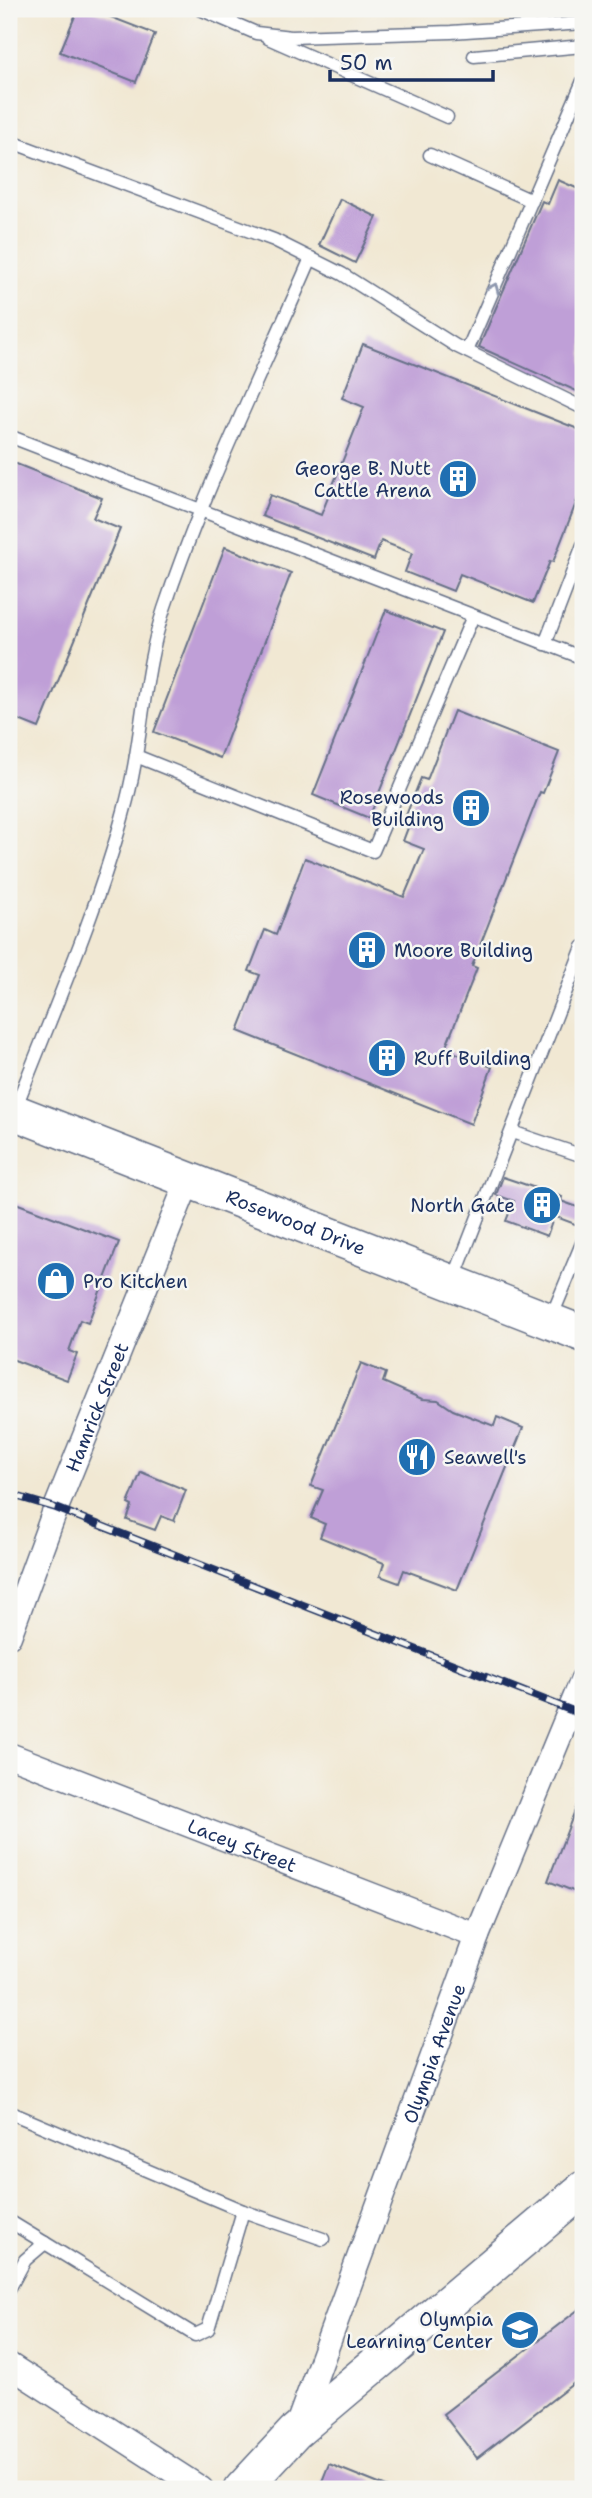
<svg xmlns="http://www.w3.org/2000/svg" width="592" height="2498" viewBox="0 0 592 2498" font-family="'Shantell Sans',sans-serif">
	<rect width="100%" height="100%" fill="#f6f6f2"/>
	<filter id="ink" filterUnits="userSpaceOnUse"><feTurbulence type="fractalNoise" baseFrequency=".0143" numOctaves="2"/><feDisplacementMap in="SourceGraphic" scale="14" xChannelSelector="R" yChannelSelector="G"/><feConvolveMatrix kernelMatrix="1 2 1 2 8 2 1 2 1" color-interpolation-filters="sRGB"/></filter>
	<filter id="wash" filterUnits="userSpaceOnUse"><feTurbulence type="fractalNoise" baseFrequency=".00686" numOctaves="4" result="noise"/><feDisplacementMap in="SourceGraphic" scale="28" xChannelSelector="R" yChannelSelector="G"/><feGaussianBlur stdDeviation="1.57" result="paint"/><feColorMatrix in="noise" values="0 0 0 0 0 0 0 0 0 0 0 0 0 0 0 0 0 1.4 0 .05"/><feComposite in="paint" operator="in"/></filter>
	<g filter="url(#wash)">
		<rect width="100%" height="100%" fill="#f1e8d3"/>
		<g id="blocks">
			<!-- building -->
			<g fill="#bf9fd7">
				<path d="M78,9H90L155,34L136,82L60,52Z"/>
				<path d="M558,180L583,191V394L479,347L542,201L548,204Z"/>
				<path d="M340,199L377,217L355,263L319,245Z"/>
				<path d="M363,344L583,431V485L553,562L550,561L533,603L460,574L453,591L405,572L412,553L381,541L374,560L262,516L270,495L321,515L364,407L342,398Z"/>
				<path d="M9,461L102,498L93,518L120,529L39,728L9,716Z"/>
				<path d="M225,547L291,573L220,758L154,732Z"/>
				<path d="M386,610L443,632L369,818L313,795Z"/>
				<path d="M454,711L559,752L543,793L540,792L472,966L477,968L445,1049L492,1067L471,1124L238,1031L260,975L249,971L265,930L276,935L305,858L404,897L424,849L403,841L409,825L403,823L421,778L427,780Z"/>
				<path d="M503,1177L562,1197L561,1201L583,1209L580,1226L554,1216L547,1236L506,1221L514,1201L496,1195Z"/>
				<path d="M13,1202L119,1242L88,1323L80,1320L69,1351L77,1354L67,1380L9,1358V1213Z"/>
				<path d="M361,1363L386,1373L383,1382L422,1399L438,1400L453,1410L494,1426L497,1417L523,1428L457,1590L404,1570L399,1583L380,1576L384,1563L320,1537L325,1524L311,1518L323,1490L311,1486Z"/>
				<path d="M141,1472L186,1490L174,1521L161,1516L155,1530L127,1520L132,1506L128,1504Z"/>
				<path d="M582,1792H583V1895L548,1881Z"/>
				<path d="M583,2306V2376L477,2458L443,2414Z"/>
				<path d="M329,2464L389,2488V2489H319Z"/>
			</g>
		</g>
	</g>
	<g filter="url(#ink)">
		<use href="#blocks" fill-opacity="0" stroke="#667087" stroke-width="2"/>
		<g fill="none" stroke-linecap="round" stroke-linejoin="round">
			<defs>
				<g id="service">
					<path d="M200,9L256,33L291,37L451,32L583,23"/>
					<path d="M268,38L447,117"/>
					<path d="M474,56L583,46"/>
					<path d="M9,141L274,240L342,274L456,346L583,408"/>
					<path d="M430,155L532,201"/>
					<path d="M467,351L583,81"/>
					<path d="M9,436L583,658"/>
					<path d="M545,644L583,545"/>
					<path d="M136,756L373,851L473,616"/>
					<path d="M15,1109C53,1011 97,912 124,811C143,744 142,675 164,609C204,489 261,374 311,258"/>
					<path d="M512,1132L583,1156"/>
					<path d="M453,1281L583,947"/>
					<path d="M551,1318L583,1241"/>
					<path d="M9,2112L243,2211"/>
					<path d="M9,2221L45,2243"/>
					<path d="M9,2289L25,2260L45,2243L195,2335L208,2329L243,2211L323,2239"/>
				</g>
				<g id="minor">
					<path id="s1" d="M9,1636L56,1508L188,1181"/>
					<path id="s2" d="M9,1755L477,1936"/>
					<path d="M9,2365L201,2489"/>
					<path id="s3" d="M296,2430L477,1936L583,1679"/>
				</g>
				<g id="secondary">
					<path id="s4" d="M9,1110L583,1334"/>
					<path d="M242,2489L295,2432L583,2189"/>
				</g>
			</defs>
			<!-- service casing -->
			<use href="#service" stroke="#667087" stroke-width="15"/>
			<!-- minor casing -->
			<use href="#minor" stroke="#667087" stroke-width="27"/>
			<!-- secondary casing -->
			<use href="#secondary" stroke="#667087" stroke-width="38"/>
			<!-- service -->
			<use href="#service" stroke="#fff" stroke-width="12"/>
			<!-- minor -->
			<use href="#minor" stroke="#fff" stroke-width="24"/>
			<!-- secondary -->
			<use href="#secondary" stroke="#fff" stroke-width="35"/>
			<defs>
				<path id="rail" d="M9,1494L56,1508L583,1715"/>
			</defs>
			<!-- rail casing -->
			<use href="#rail" stroke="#1b2f5e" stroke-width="8"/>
			<!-- rail -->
			<use href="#rail" stroke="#f6f6f2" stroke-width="5" stroke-dasharray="16" stroke-linecap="butt"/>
		</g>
		<!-- one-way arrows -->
		<defs><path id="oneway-chevron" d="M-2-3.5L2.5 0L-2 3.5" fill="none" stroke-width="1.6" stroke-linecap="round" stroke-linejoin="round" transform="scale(1.75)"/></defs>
		<use stroke="#8d97ae" href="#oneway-chevron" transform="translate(494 288) rotate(-67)"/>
	</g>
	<!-- icons -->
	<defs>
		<symbol id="building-disc" viewBox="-11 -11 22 22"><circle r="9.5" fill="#1f6fb2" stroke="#f6f6f2"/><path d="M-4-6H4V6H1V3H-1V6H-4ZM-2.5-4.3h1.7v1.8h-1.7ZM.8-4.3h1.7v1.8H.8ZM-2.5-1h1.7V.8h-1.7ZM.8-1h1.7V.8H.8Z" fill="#fff"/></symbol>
		<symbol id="shop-disc" viewBox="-11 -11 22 22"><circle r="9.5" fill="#1f6fb2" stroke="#f6f6f2"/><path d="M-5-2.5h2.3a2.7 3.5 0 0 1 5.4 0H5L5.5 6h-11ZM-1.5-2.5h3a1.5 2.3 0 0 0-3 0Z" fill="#fff"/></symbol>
		<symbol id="restaurant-disc" viewBox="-11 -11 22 22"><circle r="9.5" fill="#1f6fb2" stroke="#f6f6f2"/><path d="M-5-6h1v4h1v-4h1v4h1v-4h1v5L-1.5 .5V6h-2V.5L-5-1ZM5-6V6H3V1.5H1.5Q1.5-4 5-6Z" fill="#fff"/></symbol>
		<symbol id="school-disc" viewBox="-11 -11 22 22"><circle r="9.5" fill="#1f6fb2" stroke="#f6f6f2"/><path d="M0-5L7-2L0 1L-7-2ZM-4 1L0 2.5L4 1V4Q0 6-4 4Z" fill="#fff"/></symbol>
	</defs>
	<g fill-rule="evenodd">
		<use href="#building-disc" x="436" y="457" width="44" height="44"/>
		<use href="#building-disc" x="449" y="786" width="44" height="44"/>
		<use href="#building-disc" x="345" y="928" width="44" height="44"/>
		<use href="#building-disc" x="365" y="1036" width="44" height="44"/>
		<use href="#building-disc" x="520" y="1183" width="44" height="44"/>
		<use href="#shop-disc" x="34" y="1259" width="44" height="44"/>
		<use href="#restaurant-disc" x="395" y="1435" width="44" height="44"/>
		<use href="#school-disc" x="498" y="2308" width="44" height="44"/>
	</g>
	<g text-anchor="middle" stroke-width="5" stroke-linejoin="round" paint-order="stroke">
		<!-- poi labels -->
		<g font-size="19" fill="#1b2f5e" stroke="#f6f6f2" text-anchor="end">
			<text x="431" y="475">George B. Nutt<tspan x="431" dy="22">Cattle Arena</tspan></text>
			<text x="444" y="804">Rosewoods<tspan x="444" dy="22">Building</tspan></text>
			<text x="394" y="957" text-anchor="start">Moore Building</text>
			<text x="414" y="1065" text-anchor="start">Ruff Building</text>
			<text x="515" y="1212">North Gate</text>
			<text x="83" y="1288" text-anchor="start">Pro Kitchen</text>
			<text x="444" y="1464" text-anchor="start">Seawell's</text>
			<text x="493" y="2326">Olympia<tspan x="493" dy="22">Learning Center</tspan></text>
		</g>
		<!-- street labels -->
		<g font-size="19" fill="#1b2f5e" stroke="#f6f6f2">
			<text dy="7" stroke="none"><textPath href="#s4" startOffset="308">Rosewood Drive</textPath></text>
			<text dy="7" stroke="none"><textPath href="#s1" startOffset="245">Hamrick Street</textPath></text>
			<text dy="7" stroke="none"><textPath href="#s2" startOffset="250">Lacey Street</textPath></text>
			<text dy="7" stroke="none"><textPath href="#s3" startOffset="401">Olympia Avenue</textPath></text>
		</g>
	</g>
	<!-- margin -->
	<rect width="592" height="2498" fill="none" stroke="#f6f6f2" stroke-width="35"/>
	<!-- scale -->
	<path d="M330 70v10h163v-10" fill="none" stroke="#1b2f5e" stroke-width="3.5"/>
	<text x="340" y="70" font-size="21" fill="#1b2f5e" stroke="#f6f6f2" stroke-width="5" paint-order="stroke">50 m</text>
</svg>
